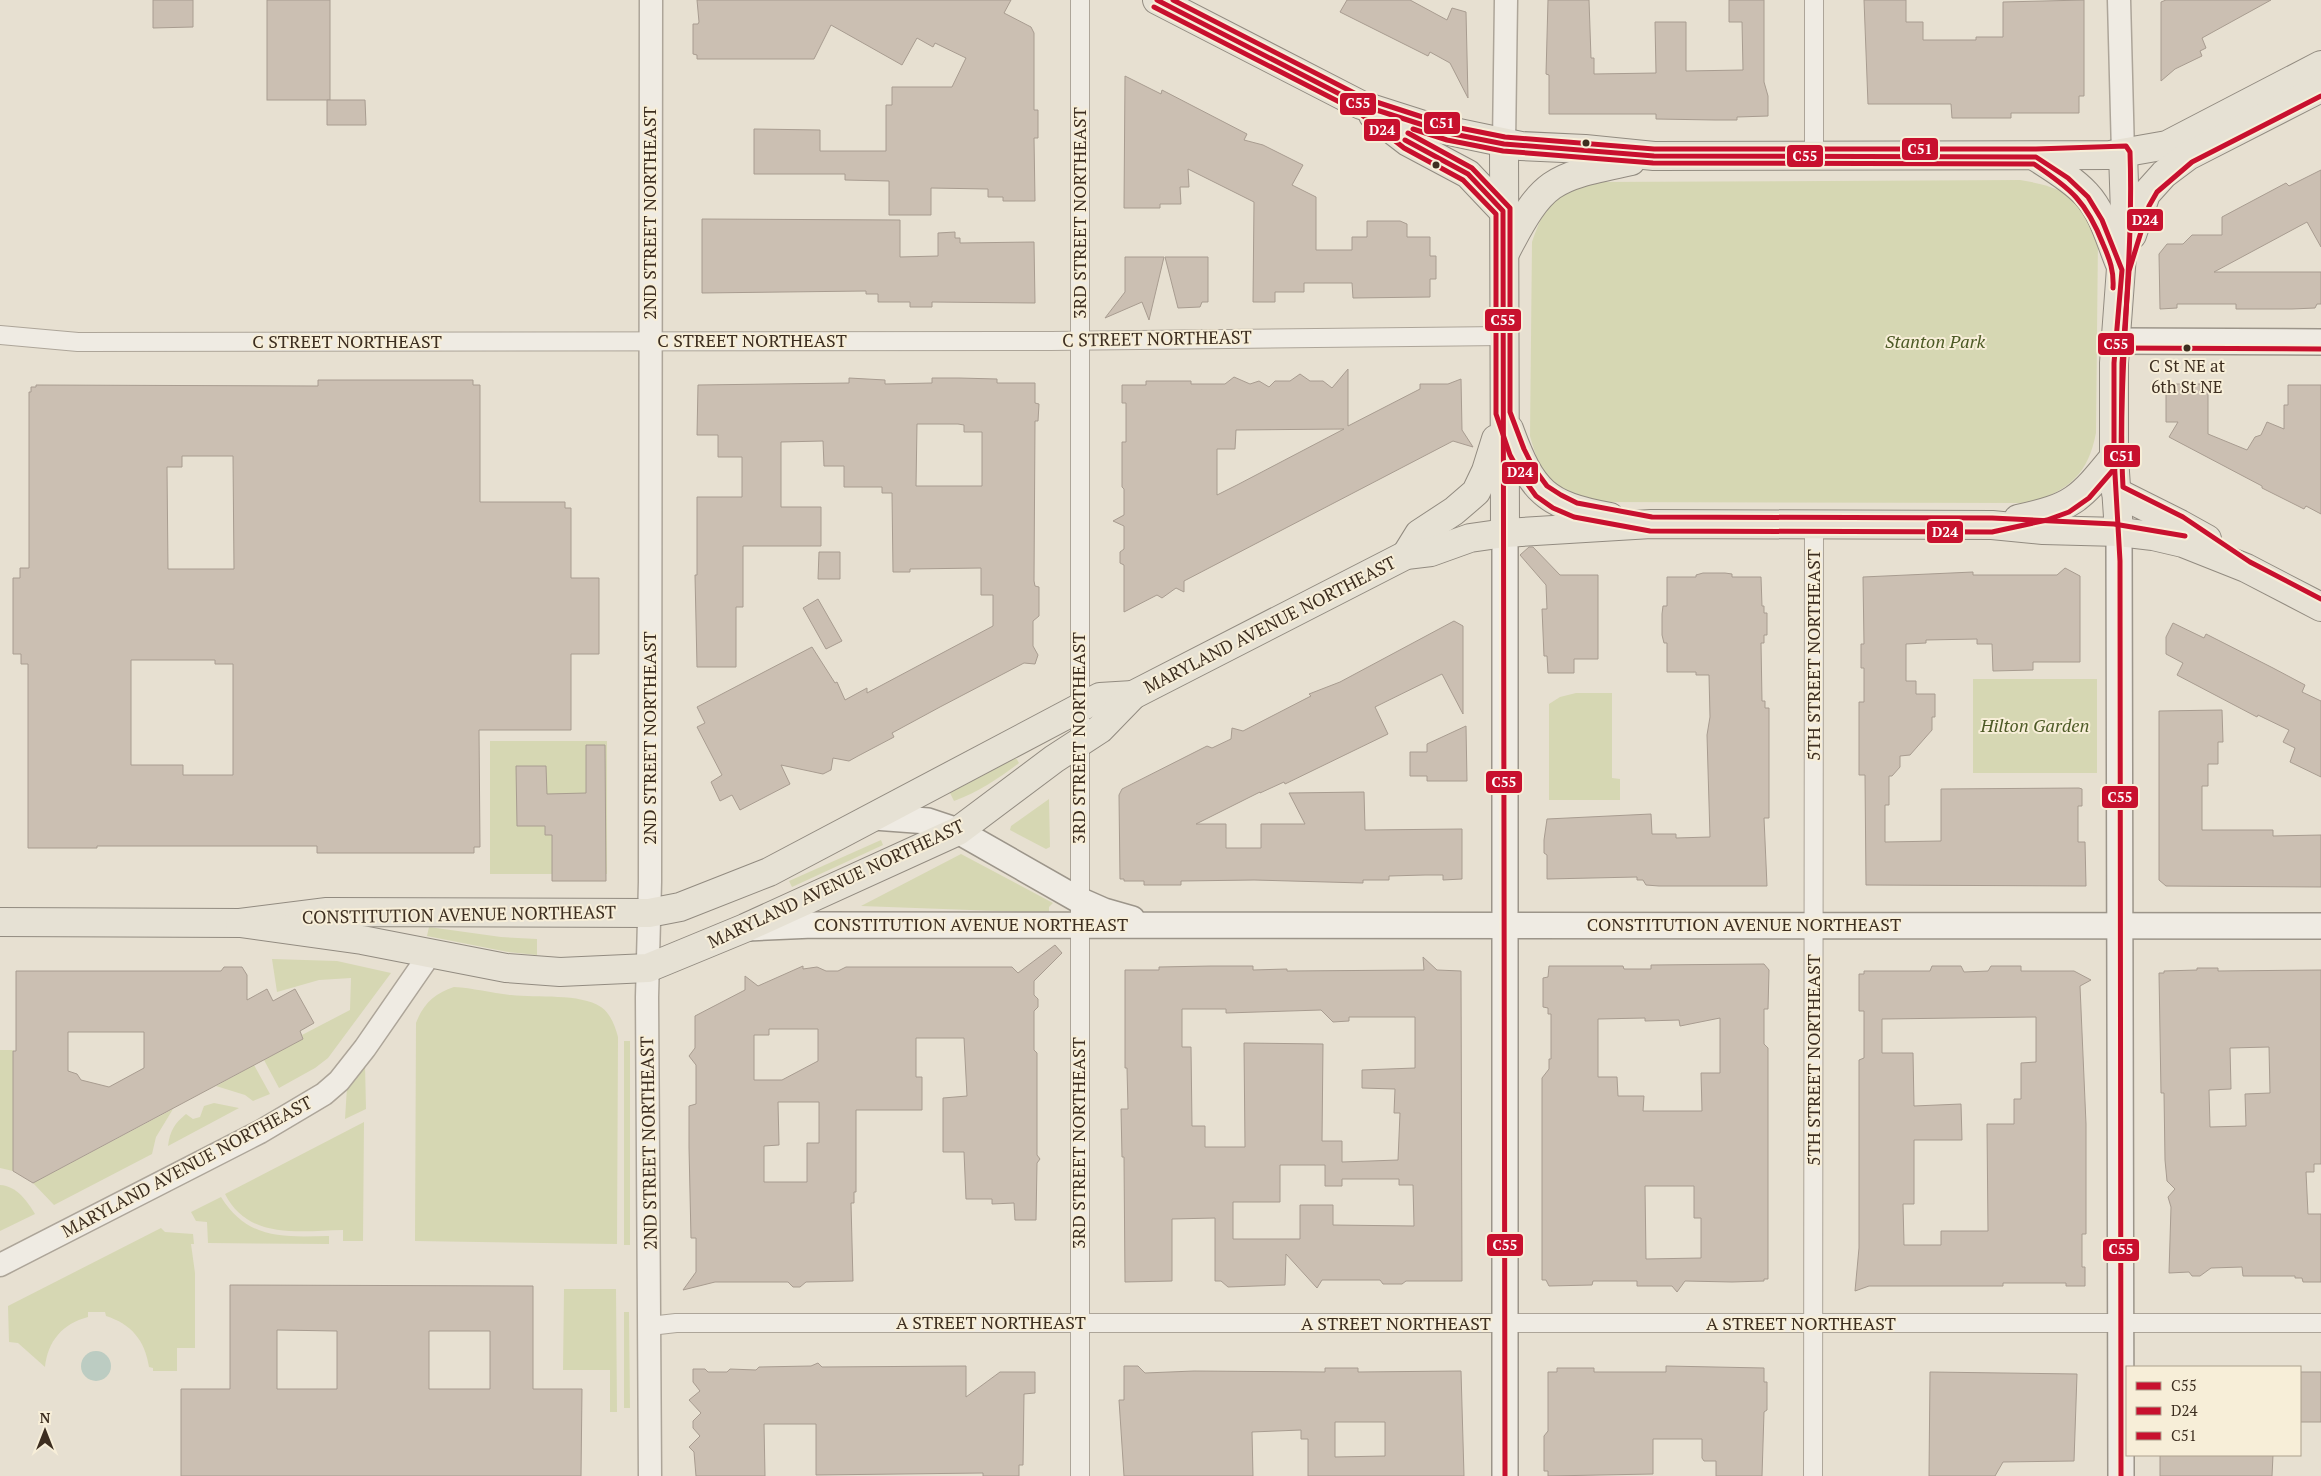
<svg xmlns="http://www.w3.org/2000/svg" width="2321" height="1476" viewBox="0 0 2321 1476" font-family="'PT Serif',serif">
	<rect width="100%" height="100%" fill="#e7e0d1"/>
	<!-- green -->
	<g fill="#d6d7b3">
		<path d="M2020,180C2068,188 2075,196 2098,238L2096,433C2088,474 2070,489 2031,503L1599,502C1553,492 1542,481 1530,436L1532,242C1543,208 1557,188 1595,182Z"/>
		<rect x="1973" y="679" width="124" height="94"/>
		<path d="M1576,693H1612V778L1620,779V800H1549V704L1560,697Z"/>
		<rect x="490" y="741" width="117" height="133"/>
		<path d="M1016,758L1019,763C998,779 978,792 954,801L950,793Z"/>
		<path d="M1049,799L1050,847L1046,849L1010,830L1011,826Z"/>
		<path d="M881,840L883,845L792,887L789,881Z"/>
		<path d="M961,854L1053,903L1049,907V913L861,906Z"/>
		<path d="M429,927L501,937L537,939V955L508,952L427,936Z"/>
		<path d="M272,959L337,961L391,973L328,1058L315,1068L279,1088L264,1060L303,1039L302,1035L350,1010L351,978L319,980L277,992Z"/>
		<path d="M454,987C473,988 492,993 511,995C537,998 580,993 601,1007C611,1014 615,1026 618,1037L617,1244L415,1241L416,1023C423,1004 435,993 454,987Z"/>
		<rect x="624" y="1041" width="6" height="204"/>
		<path d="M0,1050H13V1171L0,1168Z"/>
		<path d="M365,1064L366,1109L345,1119L347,1087Z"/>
		<path d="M254,1065L270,1094L253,1101L245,1095L216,1086Z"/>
		<path d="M214,1103L239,1108L168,1146C170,1131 174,1124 186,1114L193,1119L200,1117L204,1106Z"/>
		<path d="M173,1109L156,1137L152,1154L54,1205L33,1183Z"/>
		<path d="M364,1122L363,1241H343V1230C300,1231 248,1240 225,1194Z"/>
		<path d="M0,1185C17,1186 27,1201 35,1214L0,1231Z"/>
		<path d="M221,1197C248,1240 283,1237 329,1236V1244L208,1243L207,1222L196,1221L191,1212Z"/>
		<path d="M161,1228L165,1232L193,1234L194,1244H191L195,1273V1348H177V1371H153V1368L149,1367C145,1340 131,1324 106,1316L105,1312H88V1317C62,1324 48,1341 45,1367L18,1343L9,1342L8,1306Z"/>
		<path d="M564,1289H616L617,1412H610V1370H563Z"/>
		<path d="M624,1312H629L630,1408H624Z"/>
	</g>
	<!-- water -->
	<circle fill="#bcccc2" cx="96" cy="1366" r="15"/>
	<!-- building -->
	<g fill="#cbbfb2" stroke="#a89c90" fill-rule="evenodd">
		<path d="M153,0H193V27L153,28Z"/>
		<rect x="267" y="0" width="63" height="100"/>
		<path d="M697,0H1011L1004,13L1031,27L1034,33V110H1038V138H1034L1035,201H1003V197H988V189L931,188V215H889V181L845,180V174H754V129L820,130V151H886V105H892V87H952L966,58L935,43L933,47L917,38L902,65L831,25L814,59H697V55L693,54V24H698L699,22Z"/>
		<path d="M1347,0H1410L1447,20L1452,8L1466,12L1468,98L1450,63L1430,52L1428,56L1340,12Z"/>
		<path d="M1548,0H1589L1591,58H1594V74L1656,73L1655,22H1686V71L1743,70L1742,22H1729V0H1764V82L1768,96V116L1737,117V120H1715L1656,119V114H1549V75L1546,74Z"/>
		<path d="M1864,0H1906V22H1923V40H1976V37H2003V2L2084,0V96H2079V113H2011V118H1952L1951,104H1868Z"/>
		<path d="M2166,0H2271L2202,38L2206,48L2200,51L2202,56L2175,69L2161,81V2Z"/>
		<path d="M1125,76L1161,94L1162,90L1247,134L1244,140L1263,145L1303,165L1292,185L1316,197V250H1352V237H1367V221H1400L1407,224V237H1430V256H1436V279H1430V297L1353,298L1352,283H1304V292H1275V302H1253L1254,202L1188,169L1189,187H1180L1181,204H1160V208H1124Z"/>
		<path d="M327,100H365L366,125H327Z"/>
		<path d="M2321,170V247L2307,222L2214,272H2321V304H2317L2315,308L2292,309H2236V304H2177V308L2160,309L2159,254L2167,244H2183L2192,235H2222V217L2286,183L2289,186Z"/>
		<path d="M702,219L900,220V257L938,256V233L955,232V238H960V243L1034,242L1035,303L932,302V307H910V302H878V294H866V291L702,293Z"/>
		<path d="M1125,257H1164L1149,320L1142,302L1105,318L1125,292Z"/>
		<path d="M1165,257H1208V302H1202L1200,307L1178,308Z"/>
		<path d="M1348,369V426L1420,389V384H1448L1461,379L1462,430L1473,447L1453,441L1184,581V592L1176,588L1162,598L1157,595L1124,612V565L1120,563V552L1124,549V526L1113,521L1124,515V489L1122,487V442H1126V403H1122V385H1146V381H1191V384H1225L1234,377L1250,384L1259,381L1269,387L1275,381H1290L1300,374L1310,381H1323L1332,388ZM1344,429L1237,485L1217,495V449H1235L1236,430Z"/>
		<path d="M849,378L885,380V384L932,383V378H959L997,379V383H1035V403L1039,404L1038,421H1035L1034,581L1035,586L1039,587V616L1033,621V646L1038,655L1035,664L1024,663L940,707L892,733L894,737L858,756L849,761L833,758L831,770L823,774L781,765L790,784L740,810L732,795L720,801L711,782L722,775L697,727L705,723L697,707L812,647L835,683L837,682L845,700L867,688V693L993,626V595H981V568L910,569V572H893L892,493H882V487H844V466H824L823,441L781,442V507H821V546H743V607H736V667H697L695,575H697V497H742V457H718V435H697L698,385L849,383ZM917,424H958L964,425V432H982V486H916Z"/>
		<path d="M318,380H473V385H480V502H565V508H571V578H599V654H571V730H479L480,847H474V853H317V846H97V848H28V664H21V654H13V578H20V568H29V392H31V387H36V385L318,386ZM182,456H233L234,569H168L167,467H182ZM131,660H215V664H233V775H183V765H131Z"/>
		<path d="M2166,384H2208V434L2247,450L2255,437L2261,435L2267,422L2284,429V405H2288V385H2321V514L2306,506L2304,509L2262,488V486L2169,437L2178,422H2166Z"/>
		<path d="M1529,547H1533L1560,575H1598V659H1574V673H1548L1547,656H1544L1542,609H1547L1546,585L1520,555Z"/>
		<path d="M819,552H840V579H818Z"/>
		<path d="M2065,568L2080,576V662H2033V670L1993,671L1992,644H1977V639L1926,640V643L1906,644V681H1916V694H1935V717H1932V730L1910,755L1900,756V767L1892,776H1889V805H1885V842L1941,841V789L2079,788L2082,789V806H2078V842H2085L2086,886L1866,885L1865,775H1859V702H1864V668H1861V644H1864L1863,577L1973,572V575H2057Z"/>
		<path d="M1703,573H1725L1732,574V577H1761L1762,606H1764V613H1767V635H1764V643H1761L1762,701H1765V708H1769V818H1764L1767,886H1659L1646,885L1643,880H1637V877L1547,879V855L1544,853V840L1547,819L1651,814L1652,834H1676V838L1710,837L1707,735L1710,717L1709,675H1696V672H1667V643H1664L1662,635V614L1663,606H1667V577H1696V575Z"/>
		<path d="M818,599L842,641L826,649L803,608Z"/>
		<path d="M1454,621L1463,626V714L1442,674L1375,707L1388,734L1285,784L1284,782L1260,793V792L1196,824H1226V848H1261V824H1305L1289,793L1364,792L1365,830L1462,829V879L1443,880V875H1425L1389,876V880H1363V883L1254,880L1181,881V885H1144V881H1124V879H1120L1119,795L1122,789L1207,746L1212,748L1231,739L1232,728L1243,731L1311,696L1309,694L1340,682Z"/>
		<path d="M2173,623L2204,638L2206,634L2273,668L2305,685L2302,692L2321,701V777L2290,762L2295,748L2283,742L2289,730L2258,715L2257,717L2177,675L2183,663L2166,654V637Z"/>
		<path d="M2222,710L2223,742H2218V764H2208V786H2202V830H2273V836L2321,835V887L2166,886L2159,880V711Z"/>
		<path d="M1466,726L1467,781H1427V776H1410V752H1427V744Z"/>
		<path d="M586,745H605L606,881H552V835H545V826H517L516,766H546L547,794L586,793Z"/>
		<path d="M1055,945L1062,953L1034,981V995L1038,999V1007L1034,1011V1050L1037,1053V1155L1040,1159L1037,1163L1036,1220H1015L1014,1203L992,1204V1199H966L964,1152H943V1098L967,1096L964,1038H916V1077H922V1110H856V1192H854V1203H851L853,1281L806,1282L800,1287H793L788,1282H715L683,1290L696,1272V1238H691L689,1147V1106L696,1104V1065L689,1056L695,1048V1016L745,990V976L758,986L803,966V969L817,967L826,971H838L846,967H1012L1018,973ZM769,1029H818V1061L782,1080H754V1035H769ZM778,1102H819V1143H807V1182H764V1146L779,1145Z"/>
		<path d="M1423,957L1437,970L1461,971L1462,1281H1406L1402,1284H1383L1380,1280H1322L1317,1288L1286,1254L1285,1285L1228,1287L1221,1281H1215V1218L1172,1219V1281L1125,1282L1124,1157H1122L1121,1109H1128L1127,1068H1125V970H1159V967L1211,966H1253V970L1287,969V971L1424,970ZM1182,1009H1226V1013L1321,1010L1333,1022L1349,1021V1017H1415V1068L1362,1070V1088L1395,1089L1394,1113H1400L1398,1160L1342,1162V1141H1322L1323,1044L1244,1043L1245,1147H1205V1126H1192L1191,1047H1182ZM1280,1165H1325V1186H1342V1179H1399V1185H1413L1414,1226L1333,1225V1205H1300V1239H1233V1202H1280Z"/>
		<path d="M1764,964L1769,970L1768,1009H1764V1044L1768,1048V1279H1764V1281L1732,1282L1685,1281L1677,1292L1672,1286H1637V1281H1593L1592,1285L1549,1286L1546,1280H1542V1078L1549,1069V1059H1551V1014H1548V1008L1543,1007V978L1548,977L1549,966H1623L1624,969H1651V965ZM1645,1018V1021L1679,1020L1680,1026L1720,1018V1073H1701L1702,1111H1643L1644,1096H1618L1617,1077H1598V1019ZM1645,1186H1694V1218H1701V1258L1646,1259Z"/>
		<path d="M1932,966H1961L1964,972L1988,971L1991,966H2021V971H2074L2091,980L2080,986L2086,1124V1234H2082V1267H2085V1286H2066V1283H2003V1286H1869L1855,1291L1859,1248V1060L1864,1058V1011H1859V974H1864V971H1930ZM2036,1017V1062L2021,1063V1099H2014V1124H1987L1988,1231H1941V1245H1904L1903,1204H1914V1140H1962L1961,1104L1914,1106L1913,1053H1882V1019Z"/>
		<path d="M224,967H242L247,975V1000L267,989L273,1001L295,989L314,1023L300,1031L303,1039L33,1183L13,1171V1051H16V971H221ZM68,1032H144V1068L109,1087L81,1080L77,1074L68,1071Z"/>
		<path d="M2197,968H2218V971L2321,970V1164H2314V1172H2306L2308,1214H2321V1282H2303L2302,1278H2295V1276H2243L2242,1267L2211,1268L2200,1276H2192L2189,1272L2169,1273L2171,1207L2168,1197L2175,1189L2167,1181L2165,1160L2164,1093H2161L2159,973H2164V971L2197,970ZM2269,1047L2270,1093L2245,1094L2246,1126L2210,1127L2209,1090L2231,1089L2230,1048Z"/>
		<path d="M230,1285L533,1286V1389H582L581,1476H181V1389H230ZM277,1330L337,1331V1389H277ZM429,1331H490V1389H429Z"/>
		<path d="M818,1363L822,1367L966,1366V1397L1000,1372H1035V1393L1024,1394L1023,1465H1019V1476H983V1473L816,1475V1424H764L765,1476H696L694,1452L689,1447L700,1436L693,1428V1421L701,1413L689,1400L700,1391L693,1382V1369H705L708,1372H727L730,1369L756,1370L759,1367L811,1366Z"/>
		<path d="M1124,1366H1138L1145,1373L1194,1371L1325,1372V1368H1358V1372L1461,1371L1464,1476H1308V1439H1301V1430L1252,1432L1253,1476H1124L1119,1400H1124ZM1335,1422H1385V1456L1335,1457Z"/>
		<path d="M1666,1366L1764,1368V1382H1767V1410L1764,1412L1762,1476H1716V1461H1704L1702,1458V1439H1653V1474L1548,1476V1471H1544V1436L1548,1431V1372H1557V1368H1594V1372H1666Z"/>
		<path d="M1930,1372L2077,1374L2074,1461L2003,1462L1995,1476H1929Z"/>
		<rect x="2300" y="1372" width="21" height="50"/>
		<path d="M2160,1455H2273L2272,1476H2160Z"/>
	</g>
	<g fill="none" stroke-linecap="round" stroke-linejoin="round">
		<defs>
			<g id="minor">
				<path d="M1814,157V0"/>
				<path d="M0,335L78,342L1051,341L1504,336"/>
				<path d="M650,1326L676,1323H2321"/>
				<path d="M1080,1476V0"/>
				<path d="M1813,1476L1814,524"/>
			</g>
			<g id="tertiary">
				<path d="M2119,0L2123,153"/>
				<path d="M1504,144L1506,0"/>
				<path d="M0,1265L260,1132L324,1094L339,1081L365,1048L430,954"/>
				<path d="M650,1476L647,997L650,882L651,0"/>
			</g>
			<g id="secondary">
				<path d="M2116,341L2321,342"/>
				<path d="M2119,532L2121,1476"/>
				<path d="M1505,533V1476"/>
				<path d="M874,817L928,821L958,831L1079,900L1104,911L1132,919"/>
				<path d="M748,928L813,925L2321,926"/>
			</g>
			<g id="primary">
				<path d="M1157,0L1361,105L1430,127L1521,146L1585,149L1654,156L2110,155L2167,145L2321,65"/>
				<path d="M1373,115L1408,142L1468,174L1503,211"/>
				<path d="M1504,144L1505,533"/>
				<path d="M2036,157C2053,168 2072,179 2086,194C2103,212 2110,240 2119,262"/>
				<path d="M2132,235L2146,194L2164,174L2188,156L2321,88"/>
				<path d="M1506,251C1544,178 1552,178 1631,161"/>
				<path d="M1509,429C1532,492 1545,505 1610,517"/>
				<path d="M2116,492L2180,524L2207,539"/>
				<path d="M2018,519C2073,507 2079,500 2114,457"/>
				<path d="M2119,532L2114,457V363L2125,214L2123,153"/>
				<path d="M1406,555L1419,534L1454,511L1476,492L1486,471L1496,439"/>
				<path d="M0,922L240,923L327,912L649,913L680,907L769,872L1100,697L1133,695"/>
				<path d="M240,923L362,940L506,968L560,972L648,968L745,928L958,831L1054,759L1100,729L1133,695L1406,555L1431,552L1470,538L1505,533L1651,524L1992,525L2043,530L2119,532L2153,536L2183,543L2246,568L2321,607"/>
			</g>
		</defs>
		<!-- minor casing -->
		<use href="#minor" stroke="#ada599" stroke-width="20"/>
		<!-- tertiary casing -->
		<use href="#tertiary" stroke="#ada599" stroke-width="25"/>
		<!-- secondary casing -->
		<use href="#secondary" stroke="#9c958a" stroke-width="28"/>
		<!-- primary casing -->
		<use href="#primary" stroke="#928b80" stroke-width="30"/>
		<!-- minor -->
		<use href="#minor" stroke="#efebe3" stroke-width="18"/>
		<!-- tertiary -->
		<use href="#tertiary" stroke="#efebe3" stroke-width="22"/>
		<!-- secondary -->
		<use href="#secondary" stroke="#efebe3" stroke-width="25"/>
		<!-- primary -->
		<use href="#primary" stroke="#e6e1d4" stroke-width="28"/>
		<defs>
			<g id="bus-1">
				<path d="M1157,0L1361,105L1448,133L1504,144L1654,156L2036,157L2068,178L2088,197L2102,220L2122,270L2114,363V457L2120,561L2121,1476"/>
				<path d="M1405,140L1468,174L1503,211L1505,1476"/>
			</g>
			<g id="bus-2">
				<path d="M1154,7L1357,111L1404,148L1463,180L1496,214V414L1510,455L1521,475L1536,496L1553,508L1574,517L1650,531L1992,532L2047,520L2069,512L2089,498L2121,461L2122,363L2129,271L2149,206L2157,192L2192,162L2321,96"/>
				<path d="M1413,129L1447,140L1503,151L1653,163L2034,164C2071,189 2086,201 2103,244C2110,260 2114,271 2113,288"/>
				<path d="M2116,348L2321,349"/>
			</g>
			<g id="bus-3">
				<path d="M1173,0L1364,98L1450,126L1505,137L1654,149H2036L2126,146L2130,152C2134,264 2117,375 2123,487L2183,517L2250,562L2321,599"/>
				<path d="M1408,133L1472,168L1510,208V412L1524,449L1533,467L1547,486L1561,495L1577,503L1652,517L1992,518L2114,524L2185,536"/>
			</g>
		</defs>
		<!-- bus-1 casing -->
		<use href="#bus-1" stroke="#f7eed8" stroke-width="9"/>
		<!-- bus-2 casing -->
		<use href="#bus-2" stroke="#f7eed8" stroke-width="9"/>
		<!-- bus-3 casing -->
		<use href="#bus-3" stroke="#f7eed8" stroke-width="9"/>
		<!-- bus-1 -->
		<use href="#bus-1" stroke="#c8102e" stroke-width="5"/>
		<!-- bus-2 -->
		<use href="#bus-2" stroke="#c8102e" stroke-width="5"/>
		<!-- bus-3 -->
		<use href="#bus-3" stroke="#c8102e" stroke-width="5"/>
	</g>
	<!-- markers -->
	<g fill="#3d2e20" stroke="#f7eed8" stroke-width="2">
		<circle cx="1586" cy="143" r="4.5"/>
		<circle cx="1436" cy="165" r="4.5"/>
		<circle cx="2187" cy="348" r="4.5"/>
	</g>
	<g text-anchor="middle" stroke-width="4" stroke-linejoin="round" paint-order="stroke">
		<!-- bus labels -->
		<g font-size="17" fill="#3d2e20" stroke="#f7eed8">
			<text x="2187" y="372">C St NE at<tspan x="2187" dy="21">6th St NE</tspan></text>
		</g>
		<!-- street labels -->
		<g font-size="18" fill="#3d2e20" stroke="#f7eed8">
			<text transform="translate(650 213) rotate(-90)" y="6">2ND STREET NORTHEAST</text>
			<text transform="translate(1080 213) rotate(-90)" y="6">3RD STREET NORTHEAST</text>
			<text transform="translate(1157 339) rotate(-1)" y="6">C STREET NORTHEAST</text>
			<text x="752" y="347">C STREET NORTHEAST</text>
			<text x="347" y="348">C STREET NORTHEAST</text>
			<text transform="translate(1270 625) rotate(-27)" y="6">MARYLAND AVENUE NORTHEAST</text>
			<text transform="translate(1814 655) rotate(-90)" y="6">5TH STREET NORTHEAST</text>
			<text transform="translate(650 738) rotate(-90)" y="6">2ND STREET NORTHEAST</text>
			<text transform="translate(1079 738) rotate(-90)" y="6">3RD STREET NORTHEAST</text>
			<text transform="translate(836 884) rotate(-25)" y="6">MARYLAND AVENUE NORTHEAST</text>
			<text transform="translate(459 915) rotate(-1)" y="6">CONSTITUTION AVENUE NORTHEAST</text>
			<text x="971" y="931">CONSTITUTION AVENUE NORTHEAST</text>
			<text x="1744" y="931">CONSTITUTION AVENUE NORTHEAST</text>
			<text transform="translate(1814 1060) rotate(-90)" y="6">5TH STREET NORTHEAST</text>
			<text transform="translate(649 1143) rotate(-91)" y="6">2ND STREET NORTHEAST</text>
			<text transform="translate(1079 1143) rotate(-90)" y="6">3RD STREET NORTHEAST</text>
			<text transform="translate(187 1167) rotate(-28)" y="6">MARYLAND AVENUE NORTHEAST</text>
			<text x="991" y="1329">A STREET NORTHEAST</text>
			<text x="1396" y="1330">A STREET NORTHEAST</text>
			<text x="1801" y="1330">A STREET NORTHEAST</text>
		</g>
		<!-- park labels -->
		<g font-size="18" font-style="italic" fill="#4d5a26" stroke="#f7eed8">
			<text x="1935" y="348">Stanton Park</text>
			<text x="2035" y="732">Hilton Garden</text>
		</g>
	</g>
	<g stroke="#f7eed8" stroke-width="2">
		<rect x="1339" y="92" width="38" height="24" rx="5" fill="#c8102e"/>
		<rect x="1423" y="111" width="38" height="24" rx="5" fill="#c8102e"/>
		<rect x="1363" y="118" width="38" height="24" rx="5" fill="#c8102e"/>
		<rect x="1901" y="137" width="38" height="24" rx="5" fill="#c8102e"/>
		<rect x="1786" y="144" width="38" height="24" rx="5" fill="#c8102e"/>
		<rect x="2126" y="208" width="38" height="24" rx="5" fill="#c8102e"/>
		<rect x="1484" y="308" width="38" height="24" rx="5" fill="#c8102e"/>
		<rect x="2097" y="332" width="38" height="24" rx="5" fill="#c8102e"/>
		<rect x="2103" y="444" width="38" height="24" rx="5" fill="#c8102e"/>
		<rect x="1501" y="461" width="38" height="24" rx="5" fill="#c8102e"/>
		<rect x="1926" y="520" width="38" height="24" rx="5" fill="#c8102e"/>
		<rect x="1485" y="770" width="38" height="24" rx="5" fill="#c8102e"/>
		<rect x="2101" y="785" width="38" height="24" rx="5" fill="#c8102e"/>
		<rect x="1486" y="1233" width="38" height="24" rx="5" fill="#c8102e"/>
		<rect x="2102" y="1238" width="38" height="24" rx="5" fill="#c8102e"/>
	</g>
	<g font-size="14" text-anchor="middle" font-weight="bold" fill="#fff">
		<text x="1358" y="108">C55</text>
		<text x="1442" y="128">C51</text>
		<text x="1382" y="135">D24</text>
		<text x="1920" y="154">C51</text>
		<text x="1805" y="161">C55</text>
		<text x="2145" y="225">D24</text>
		<text x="1503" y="325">C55</text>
		<text x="2116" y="349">C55</text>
		<text x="2122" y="461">C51</text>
		<text x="1520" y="477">D24</text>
		<text x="1945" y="537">D24</text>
		<text x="1504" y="787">C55</text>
		<text x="2120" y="802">C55</text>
		<text x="1505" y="1250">C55</text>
		<text x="2121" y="1254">C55</text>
	</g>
	<!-- legend -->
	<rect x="2126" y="1366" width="175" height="90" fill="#f7eed8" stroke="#ada18e"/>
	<rect x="2136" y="1382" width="25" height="8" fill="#c8102e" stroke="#ada18e"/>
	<text x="2171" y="1391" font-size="15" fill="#3d2e20">C55</text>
	<rect x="2136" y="1407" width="25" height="8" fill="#c8102e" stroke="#ada18e"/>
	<text x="2171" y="1416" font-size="15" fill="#3d2e20">D24</text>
	<rect x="2136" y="1432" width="25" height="8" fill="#c8102e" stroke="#ada18e"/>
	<text x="2171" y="1441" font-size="15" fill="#3d2e20">C51</text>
	<!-- north arrow -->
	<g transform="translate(45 1431)" stroke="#f7eed8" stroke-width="4" paint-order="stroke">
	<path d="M0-4L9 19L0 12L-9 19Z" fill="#3d2e20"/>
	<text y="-8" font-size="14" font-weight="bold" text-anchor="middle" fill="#3d2e20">N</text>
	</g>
</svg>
